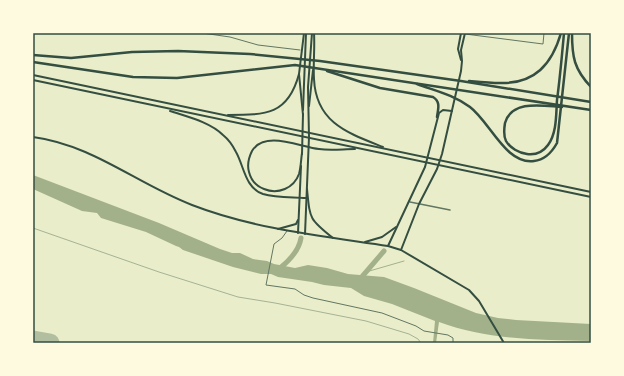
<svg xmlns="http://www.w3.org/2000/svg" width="624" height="376" viewBox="0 0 624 376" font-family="Commissioner,sans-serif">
	<rect width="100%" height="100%" fill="#e9edc9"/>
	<!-- water -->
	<path fill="#a3b18a" d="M33,175L159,223L220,249L232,253H240L253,259L267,261L274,264L295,268L308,265L327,268L348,274L384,277L414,288L476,313L498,318L516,320L591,324V341C539,340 488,340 439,322L436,343H433L435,321L392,304L364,296L351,288L324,285L312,282L278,277L271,274H261L233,267L183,250L179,247L176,246L146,232L101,218L97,213L82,211L33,189Z"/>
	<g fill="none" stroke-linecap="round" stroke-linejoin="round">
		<!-- stream -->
		<path stroke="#a3b18a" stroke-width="1" d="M366,272L404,261"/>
		<!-- river -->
		<g stroke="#a3b18a" stroke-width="5">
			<path d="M279,269C289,261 299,251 301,238"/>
			<path d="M360,279L384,251"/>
		</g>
		<!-- runway -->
		<path stroke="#b2bea0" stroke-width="19" d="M33,340L50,343"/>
		<!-- service -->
		<path stroke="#617663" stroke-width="0.5" d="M33,228L159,272L238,297L275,303L366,321L409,334L418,339L421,343"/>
		<!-- minor -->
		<g stroke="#617663" stroke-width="1">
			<path d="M202,33L230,37L258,45L300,50"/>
			<path d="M465,34L543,44L544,33"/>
			<path d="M287,231L282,238L274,244L266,285L295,289L304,295L313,298L382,313L416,326L424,331L448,335L453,338V343"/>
		</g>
		<!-- tertiary -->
		<path stroke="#617663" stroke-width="1.5" d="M410,202L450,210"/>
		<!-- secondary -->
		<path stroke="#344e41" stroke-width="2" d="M33,137C93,145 137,184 192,205C254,229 322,236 388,246L401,250L469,290L479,301L504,343"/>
		<!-- primary -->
		<g stroke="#344e41" stroke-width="2">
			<path d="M461,33L458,49L461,60"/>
			<path d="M303,110L306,33"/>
			<path d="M302,154L303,114"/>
			<path d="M307,189C310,219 309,219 333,238"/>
			<path d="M278,229L296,224L298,220"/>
			<path d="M298,233L301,166"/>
			<path d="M305,234L309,137L308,87L312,33"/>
			<path d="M365,242L382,237L396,227"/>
			<path d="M388,246L425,167L439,113L443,110L452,111"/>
			<path d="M401,250L419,204L437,169L442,154L461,71L462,61L461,50L465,33"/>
		</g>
		<!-- trunk -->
		<g stroke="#344e41" stroke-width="2">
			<path d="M314,33C315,48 313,64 314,79C316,123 348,133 383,147"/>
			<path d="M33,75L591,192"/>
			<path d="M33,80L591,197"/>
			<path d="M309,106L313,70"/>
			<path d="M170,111C188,117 210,122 223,135C228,139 233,146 236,152C244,166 245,188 263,194C276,198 292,197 306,198"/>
			<path d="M228,115C266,115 288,115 299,74"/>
			<path d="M303,115L299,74L304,33"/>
			<path d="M302,153C301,159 301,167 299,174C294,188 278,195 264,189C256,186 251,180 249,172C247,165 249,157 252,151C265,130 300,147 319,149C331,151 343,149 355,149"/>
		</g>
		<!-- motorway -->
		<g stroke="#344e41" stroke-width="2.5">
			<path d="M572,33C572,57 574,69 591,87"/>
			<path d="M33,55L71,58L132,52L178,51L250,54L320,61L461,81L591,102"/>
			<path d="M33,62L133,77L177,78L295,65L591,110"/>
			<path d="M327,71L380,88L433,97C441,102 438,109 437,117"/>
			<path d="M469,81C480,82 490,83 500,83C535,84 552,64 561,33"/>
			<path d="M417,84C436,91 454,95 470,107C490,122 506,165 534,161C545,160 552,152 557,143L569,33"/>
			<path d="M562,107C544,106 512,99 505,123C504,129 503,135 506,141C510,148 519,153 527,154C535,155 543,152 548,145C557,133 556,114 557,100C560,78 562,55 564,33"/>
		</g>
	</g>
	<!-- border -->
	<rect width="624" height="376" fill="none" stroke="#fefae0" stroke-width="68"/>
	<rect x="34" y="34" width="556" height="308" fill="none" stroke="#344e41" stroke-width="1.5"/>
</svg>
